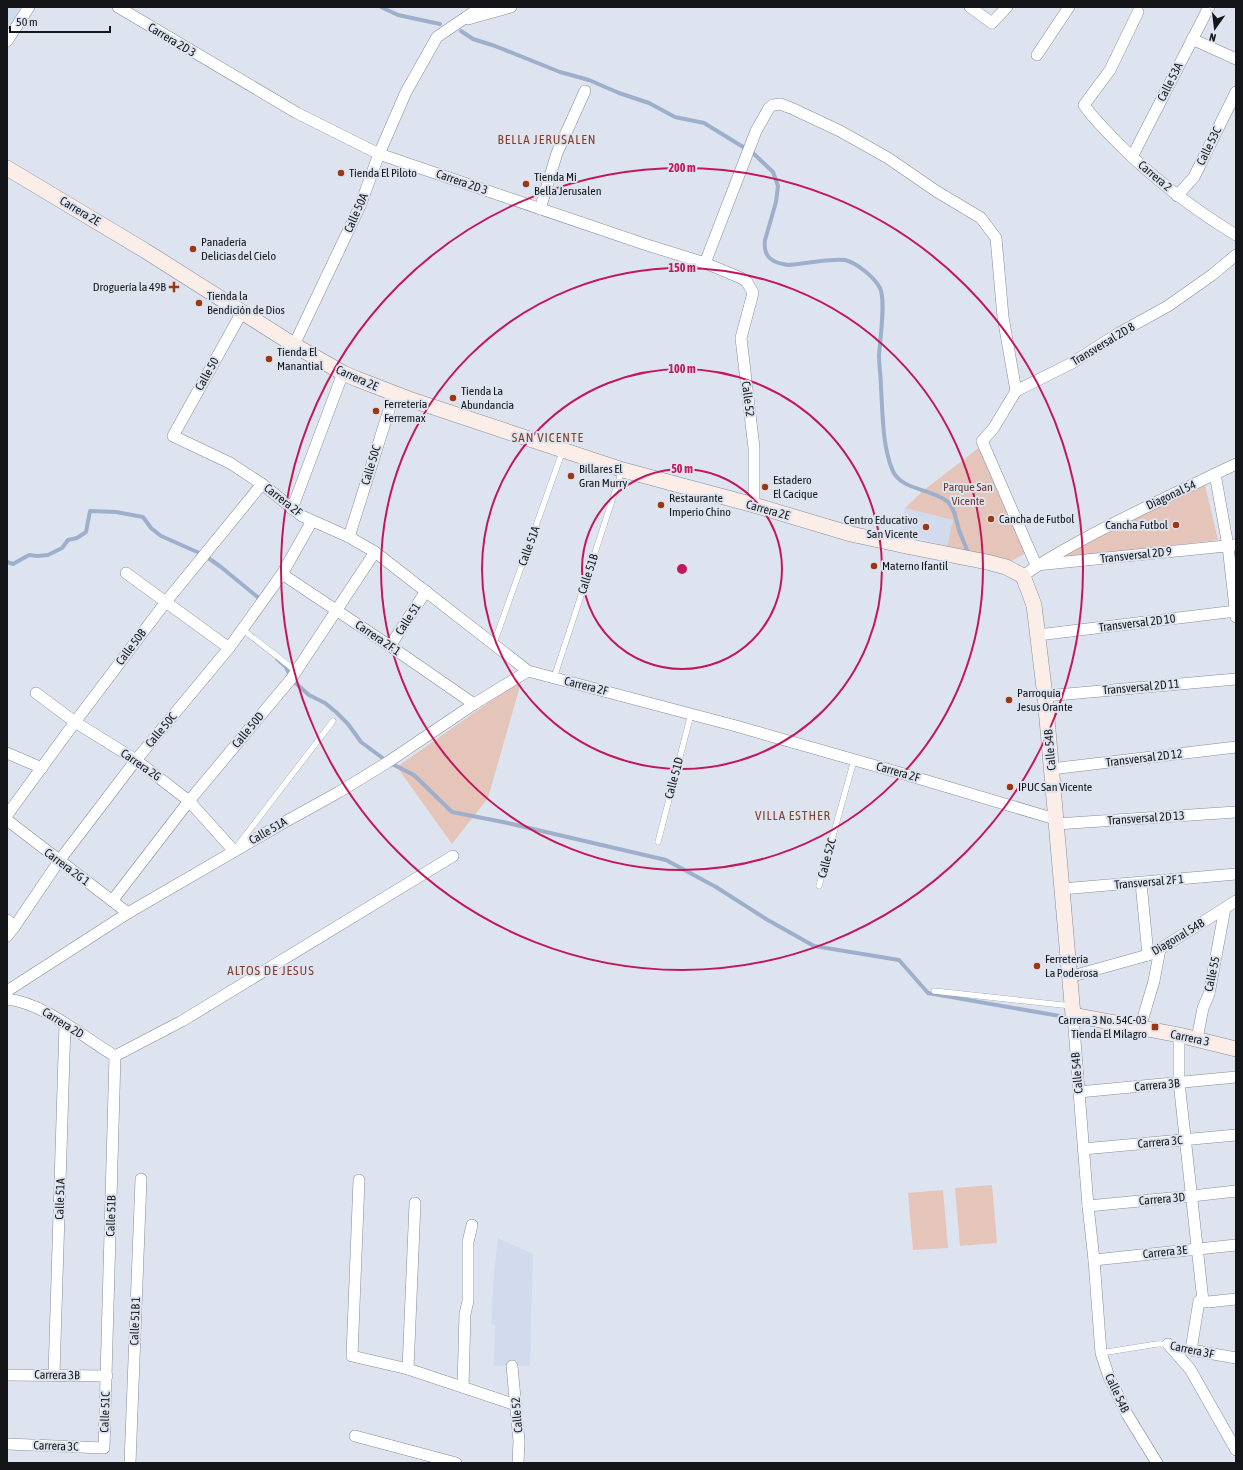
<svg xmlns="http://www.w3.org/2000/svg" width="1243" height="1470" viewBox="0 0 1243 1470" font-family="'Asap Condensed',sans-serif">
	<rect width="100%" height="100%" fill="#dee4ef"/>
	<!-- built -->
	<g fill="#d1dbed">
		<path d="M7,7H21L7,30Z"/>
		<path d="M905,508L953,520L947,546L899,534Z"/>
		<path d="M498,1238L533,1254L530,1366H494L495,1325L491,1324L494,1272Z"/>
	</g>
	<!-- green -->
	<g fill="#e5c4ba">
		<path d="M980,447L1028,552L1008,563L998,557L947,546L953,520L905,508L924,490Z"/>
		<path d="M1205,485L1218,540L1062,558L1094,538Z"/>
		<path d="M522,679L488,798L452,844L397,767Z"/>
		<path d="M992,1185L997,1243L960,1246L955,1188Z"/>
		<path d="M943,1190L948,1248L913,1250L908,1193Z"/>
	</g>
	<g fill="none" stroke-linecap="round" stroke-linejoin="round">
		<!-- stream -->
		<g stroke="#9eafcc" stroke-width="4">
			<path d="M381,7L398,15L440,24"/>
			<path d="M461,31L473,39L495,46L560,72L589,80L619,93L649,103L675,117L704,123L753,153L773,172L778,186L776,202L765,240C763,257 772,263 788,265C800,264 835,258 845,260C857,263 874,277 880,288C886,300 880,340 879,355C879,366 881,377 881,388C883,415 882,443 892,469C900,491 932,488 948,502C955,509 956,520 959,530C962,538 966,547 969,555"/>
			<path d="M7,562L13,564L29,555L37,556L48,555L62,548L68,540L77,538L86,532L90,511L116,512L143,517L151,528L161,536L204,555L221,567L260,599L258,602"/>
			<path d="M277,659L286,667L291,679L309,695L325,703L336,712L348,724L361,742L388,762L414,775L452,812L503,822L666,860L716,887L766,919L814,946L899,960L928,993L1071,1018"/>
		</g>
		<defs>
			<g id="lane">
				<path d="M242,629L296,671"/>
				<path d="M494,643L563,450"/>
				<path d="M554,678L622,470"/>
				<path d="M658,842L691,714"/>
				<path d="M238,845L333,721"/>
				<path d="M819,886L854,760"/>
				<path d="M934,991L1072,1006"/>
				<path d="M1101,1353L1157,1344H1168L1191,1350"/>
			</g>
			<g id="street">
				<path d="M118,7L297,113L379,154L644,244L705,263L741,278L747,282L753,293L741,338L754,448V505"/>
				<path d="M970,7L992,23L1007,7"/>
				<path d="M1138,12L1110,70L1084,105C1093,118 1104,129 1115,140C1151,177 1192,208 1236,235"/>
				<path d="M468,19L511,7"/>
				<path d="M1192,39L1236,59"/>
				<path d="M7,41L29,7"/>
				<path d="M1037,55L1069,7"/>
				<path d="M1132,157L1209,7"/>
				<path d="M1177,196L1194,177L1236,92"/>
				<path d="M540,209L557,153L585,91"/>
				<path d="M1236,255L1212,275L1168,306L1119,333L1072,363L1016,391L993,429L982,441L1036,565L1236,545"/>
				<path d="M705,263L756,131L769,108L773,105L780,104L791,108L840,131L888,158L936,191L981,218L996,238L1003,317L1016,391"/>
				<path d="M242,312L173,436L230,463L262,484L302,516L349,537L375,552L528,671L736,726L904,774L1055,819"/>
				<path d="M294,345L360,206L379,154L406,92L437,37L481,7"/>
				<path d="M1215,474L1228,546L1236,617"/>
				<path d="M292,509L343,373"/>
				<path d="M349,537L394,394"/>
				<path d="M126,573L229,648"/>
				<path d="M282,574L390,646L474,704"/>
				<path d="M1023,576C1041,562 1060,552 1080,541C1131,513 1184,489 1236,464"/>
				<path d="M1038,635L1236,611"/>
				<path d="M390,646L426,591"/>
				<path d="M36,693L75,722L136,760L189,801L234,851"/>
				<path d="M1045,696L1236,679"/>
				<path d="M7,753L42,768"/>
				<path d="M1051,769L1236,747"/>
				<path d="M7,815L75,722L165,603L262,484"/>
				<path d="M7,820L128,913"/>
				<path d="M1056,824L1236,812"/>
				<path d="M1141,883L1148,955"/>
				<path d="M1062,889L1236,874"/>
				<path d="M112,901L189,801L291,679L375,552"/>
				<path d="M7,920L15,926"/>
				<path d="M7,936L15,926L59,861L136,760L229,648L282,574L312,521"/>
				<path d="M1069,977L1148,955L1160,949L1236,901"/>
				<path d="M7,991L128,913L283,823L339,792L388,762L474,704L528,671"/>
				<path d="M7,999C44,1003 83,1037 115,1056"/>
				<path d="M1073,1015L1088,1206L1094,1260L1101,1353L1109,1377L1127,1414L1157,1463"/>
				<path d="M1140,1028L1154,981L1160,949"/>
				<path d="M1179,1035V1082L1203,1301"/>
				<path d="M1197,1039L1203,1008L1209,994L1225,908"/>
				<path d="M115,1056L182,1021L453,856"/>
				<path d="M1079,1092L1236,1077"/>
				<path d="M1083,1149L1236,1135"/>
				<path d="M359,1180L352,1356L408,1369L516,1405"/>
				<path d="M1088,1206L1192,1196L1236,1191"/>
				<path d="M1094,1260L1236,1245"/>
				<path d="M1236,1299L1208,1302L1199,1301L1191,1350L1236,1358"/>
				<path d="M1168,1344L1190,1369L1236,1450"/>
				<path d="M512,1366L519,1441L518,1463"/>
				<path d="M408,1369L415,1203"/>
				<path d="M54,1374L65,1024"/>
				<path d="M7,1375L107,1376"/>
				<path d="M463,1387L465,1314L468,1301V1242L472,1225"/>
				<path d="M355,1436L456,1463"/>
				<path d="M7,1444L104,1448L115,1056"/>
				<path d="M130,1463L141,1179"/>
			</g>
			<path id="secondary" d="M7,168L144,250L294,345L343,373L357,379L409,399L623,470L754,505L851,534L906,546L987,562L1006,567L1023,576L1034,605L1045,696L1073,1015L1179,1035L1236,1049"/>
		</defs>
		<!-- lane casing -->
		<use href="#lane" stroke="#868c96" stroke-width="6"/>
		<!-- street casing -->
		<use href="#street" stroke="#868c96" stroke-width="12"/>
		<!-- secondary casing -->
		<use href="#secondary" stroke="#868c96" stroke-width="16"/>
		<!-- lane -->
		<use href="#lane" stroke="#fff" stroke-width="5.5"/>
		<!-- street -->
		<use href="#street" stroke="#fff" stroke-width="11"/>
		<!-- secondary -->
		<use href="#secondary" stroke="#fbede8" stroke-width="15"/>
	</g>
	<!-- distance rings -->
	<g fill="none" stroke="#c2185b" stroke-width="2">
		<circle cx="682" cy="569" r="100"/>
		<circle cx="682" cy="569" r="200"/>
		<circle cx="682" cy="569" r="301"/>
		<circle cx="682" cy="569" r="401"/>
	</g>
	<!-- markers -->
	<g fill="#9d3612" stroke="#dee4ef" stroke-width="1.5">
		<circle cx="341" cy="173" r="4"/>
		<circle cx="526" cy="184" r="4"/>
		<circle cx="193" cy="249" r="4"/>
		<path d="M172 281h4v4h4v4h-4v4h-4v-4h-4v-4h4z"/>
		<circle cx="199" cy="303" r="4"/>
		<circle cx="269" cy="359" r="4"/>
		<circle cx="453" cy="398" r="4"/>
		<circle cx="376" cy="411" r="4"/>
		<circle cx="571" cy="476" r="4"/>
		<circle cx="765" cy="487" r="4"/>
		<circle cx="661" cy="505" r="4"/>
		<circle cx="991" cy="519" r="4"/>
		<circle cx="1176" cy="525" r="4"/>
		<circle cx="926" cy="527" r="4"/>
		<circle cx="874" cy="566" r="4"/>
		<circle cx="1009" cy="700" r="4"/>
		<circle cx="1010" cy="787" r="4"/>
		<circle cx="1037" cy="966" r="4"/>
		<rect x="1151" y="1023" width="8" height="8" rx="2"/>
	</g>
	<g text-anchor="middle" stroke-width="4" stroke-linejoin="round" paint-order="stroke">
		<!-- street labels -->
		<g font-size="12" fill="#131518" stroke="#dee4ef">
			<text transform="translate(172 40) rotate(31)" y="4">Carrera 2D 3</text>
			<text transform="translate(1170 82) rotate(-63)" y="4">Calle 53A</text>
			<text transform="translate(1209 146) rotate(-64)" y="4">Calle 53C</text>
			<text transform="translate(1155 176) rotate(40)" y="4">Carrera 2</text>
			<text transform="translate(462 182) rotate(19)" y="4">Carrera 2D 3</text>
			<text transform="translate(80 211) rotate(31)" y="4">Carrera 2E</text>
			<text transform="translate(356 213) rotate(-66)" y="4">Calle 50A</text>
			<text transform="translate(1103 344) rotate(-31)" y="4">Transversal 2D 8</text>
			<text transform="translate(207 374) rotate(-61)" y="4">Calle 50</text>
			<text transform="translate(357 378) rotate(24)" y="4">Carrera 2E</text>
			<text transform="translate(748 399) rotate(83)" y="4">Calle 52</text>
			<text transform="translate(371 465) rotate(-73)" y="4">Calle 50C</text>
			<text transform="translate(1171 495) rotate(-25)" y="4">Diagonal 54</text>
			<text transform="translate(283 500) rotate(38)" y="4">Carrera 2F</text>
			<text transform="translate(768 510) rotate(16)" y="4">Carrera 2E</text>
			<text transform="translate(529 546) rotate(-70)" y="4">Calle 51A</text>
			<text transform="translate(1136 555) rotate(-6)" y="4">Transversal 2D 9</text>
			<text transform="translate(588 574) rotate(-72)" y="4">Calle 51B</text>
			<text transform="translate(408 619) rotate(-57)" y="4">Calle 51</text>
			<text transform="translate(1137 623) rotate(-7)" y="4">Transversal 2D 10</text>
			<text transform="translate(378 638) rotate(34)" y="4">Carrera 2F 1</text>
			<text transform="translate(131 647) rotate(-53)" y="4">Calle 50B</text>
			<text transform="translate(586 686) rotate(14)" y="4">Carrera 2F</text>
			<text transform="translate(1141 687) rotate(-5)" y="4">Transversal 2D 11</text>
			<text transform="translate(161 730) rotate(-50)" y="4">Calle 50C</text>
			<text transform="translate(248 730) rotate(-50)" y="4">Calle 50D</text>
			<text transform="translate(1050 750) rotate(-95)" y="4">Calle 54B</text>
			<text transform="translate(1144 758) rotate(-7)" y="4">Transversal 2D 12</text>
			<text transform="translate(141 765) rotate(35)" y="4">Carrera 2G</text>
			<text transform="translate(898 772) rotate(16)" y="4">Carrera 2F</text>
			<text transform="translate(674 778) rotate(-75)" y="4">Calle 51D</text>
			<text transform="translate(1146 818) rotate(-4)" y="4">Transversal 2D 13</text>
			<text transform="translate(268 831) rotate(-30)" y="4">Calle 51A</text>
			<text transform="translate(827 858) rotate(-75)" y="4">Calle 52C</text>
			<text transform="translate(67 867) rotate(37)" y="4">Carrera 2G 1</text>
			<text transform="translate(1149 882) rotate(-5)" y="4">Transversal 2F 1</text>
			<text transform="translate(1178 937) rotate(-31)" y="4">Diagonal 54B</text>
			<text transform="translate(1212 974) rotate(-78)" y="4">Calle 55</text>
			<text transform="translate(63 1023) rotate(32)" y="4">Carrera 2D</text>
			<text transform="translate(1190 1038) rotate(12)" y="4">Carrera 3</text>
			<text transform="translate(1077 1073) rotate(-95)" y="4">Calle 54B</text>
			<text transform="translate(1157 1085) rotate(-5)" y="4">Carrera 3B</text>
			<text transform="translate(1160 1142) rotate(-5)" y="4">Carrera 3C</text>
			<text transform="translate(60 1199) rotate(-88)" y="4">Calle 51A</text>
			<text transform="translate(1162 1199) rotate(-5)" y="4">Carrera 3D</text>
			<text transform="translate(111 1216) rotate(-88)" y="4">Calle 51B</text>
			<text transform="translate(1165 1252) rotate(-6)" y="4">Carrera 3E</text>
			<text transform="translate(135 1321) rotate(-88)" y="4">Calle 51B 1</text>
			<text transform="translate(1192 1350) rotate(12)" y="4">Carrera 3F</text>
			<text transform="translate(57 1375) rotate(1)" y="4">Carrera 3B</text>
			<text transform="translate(1117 1393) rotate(65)" y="4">Calle 54B</text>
			<text transform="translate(105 1412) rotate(-88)" y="4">Calle 51C</text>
			<text transform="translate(517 1415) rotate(-95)" y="4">Calle 52</text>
			<text transform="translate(56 1446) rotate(2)" y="4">Carrera 3C</text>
		</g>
		<!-- poi labels -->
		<g font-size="12" fill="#131518" stroke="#dee4ef" text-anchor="start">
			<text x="349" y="177">Tienda El Piloto</text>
			<text x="534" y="181">Tienda Mi<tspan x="534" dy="14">Bella Jerusalen</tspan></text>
			<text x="201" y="246">Panadería<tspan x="201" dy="14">Delicias del Cielo</tspan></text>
			<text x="166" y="291" text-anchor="end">Droguería la 49B</text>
			<text x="207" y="300">Tienda la<tspan x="207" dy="14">Bendición de Dios</tspan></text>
			<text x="277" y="356">Tienda El<tspan x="277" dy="14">Manantial</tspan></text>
			<text x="461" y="395">Tienda La<tspan x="461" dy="14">Abundancia</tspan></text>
			<text x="384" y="408">Ferretería<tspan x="384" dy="14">Ferremax</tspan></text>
			<text x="579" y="473">Billares El<tspan x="579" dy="14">Gran Murry</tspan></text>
			<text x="773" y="484">Estadero<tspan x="773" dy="14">El Cacique</tspan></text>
			<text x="669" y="502">Restaurante<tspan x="669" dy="14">Imperio Chino</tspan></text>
			<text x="999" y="523">Cancha de Futbol</text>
			<text x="918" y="524" text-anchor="end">Centro Educativo<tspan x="918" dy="14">San Vicente</tspan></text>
			<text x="1168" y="529" text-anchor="end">Cancha Futbol</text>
			<text x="882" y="570">Materno Ifantil</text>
			<text x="1017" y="697">Parroquia<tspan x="1017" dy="14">Jesus Orante</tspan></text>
			<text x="1018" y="791">IPUC San Vicente</text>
			<text x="1045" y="963">Ferretería<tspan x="1045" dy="14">La Poderosa</tspan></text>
			<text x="1147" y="1024" text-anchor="end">Carrera 3 No. 54C-03<tspan x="1147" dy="14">Tienda El Milagro</tspan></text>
		</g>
		<!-- park labels -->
		<g font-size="12" fill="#6d3a2b" stroke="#dee4ef">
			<text x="968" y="491">Parque San<tspan x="968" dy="14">Vicente</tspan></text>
		</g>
		<!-- neighbourhood labels -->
		<g font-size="13" letter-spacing="1" fill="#84402a" stroke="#dee4ef">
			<text x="547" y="144">BELLA JERUSALEN</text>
			<text x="548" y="442">SAN VICENTE</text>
			<text x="793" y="820">VILLA ESTHER</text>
			<text x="271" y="975">ALTOS DE JESUS</text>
		</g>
	</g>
	<circle cx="682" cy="569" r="6" fill="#c2185b" stroke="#dee4ef" stroke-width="2"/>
	<g font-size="12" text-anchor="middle" font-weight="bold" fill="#c2185b" stroke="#dee4ef" stroke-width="4" stroke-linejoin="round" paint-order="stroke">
		<text x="682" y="172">200 m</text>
		<text x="682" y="272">150 m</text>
		<text x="682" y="373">100 m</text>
		<text x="682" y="473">50 m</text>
	</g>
	<!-- border -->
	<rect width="1243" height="1470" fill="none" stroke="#131518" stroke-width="16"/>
	<!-- north arrow -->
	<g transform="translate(1215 28) rotate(194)" stroke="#dee4ef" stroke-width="3" paint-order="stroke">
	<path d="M0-3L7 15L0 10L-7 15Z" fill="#131518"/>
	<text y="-6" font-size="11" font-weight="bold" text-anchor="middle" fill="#131518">N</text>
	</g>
	<!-- scale -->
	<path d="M10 26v6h100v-6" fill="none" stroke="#131518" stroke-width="2"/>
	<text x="16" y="26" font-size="12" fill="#131518" stroke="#dee4ef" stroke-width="3" paint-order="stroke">50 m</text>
</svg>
